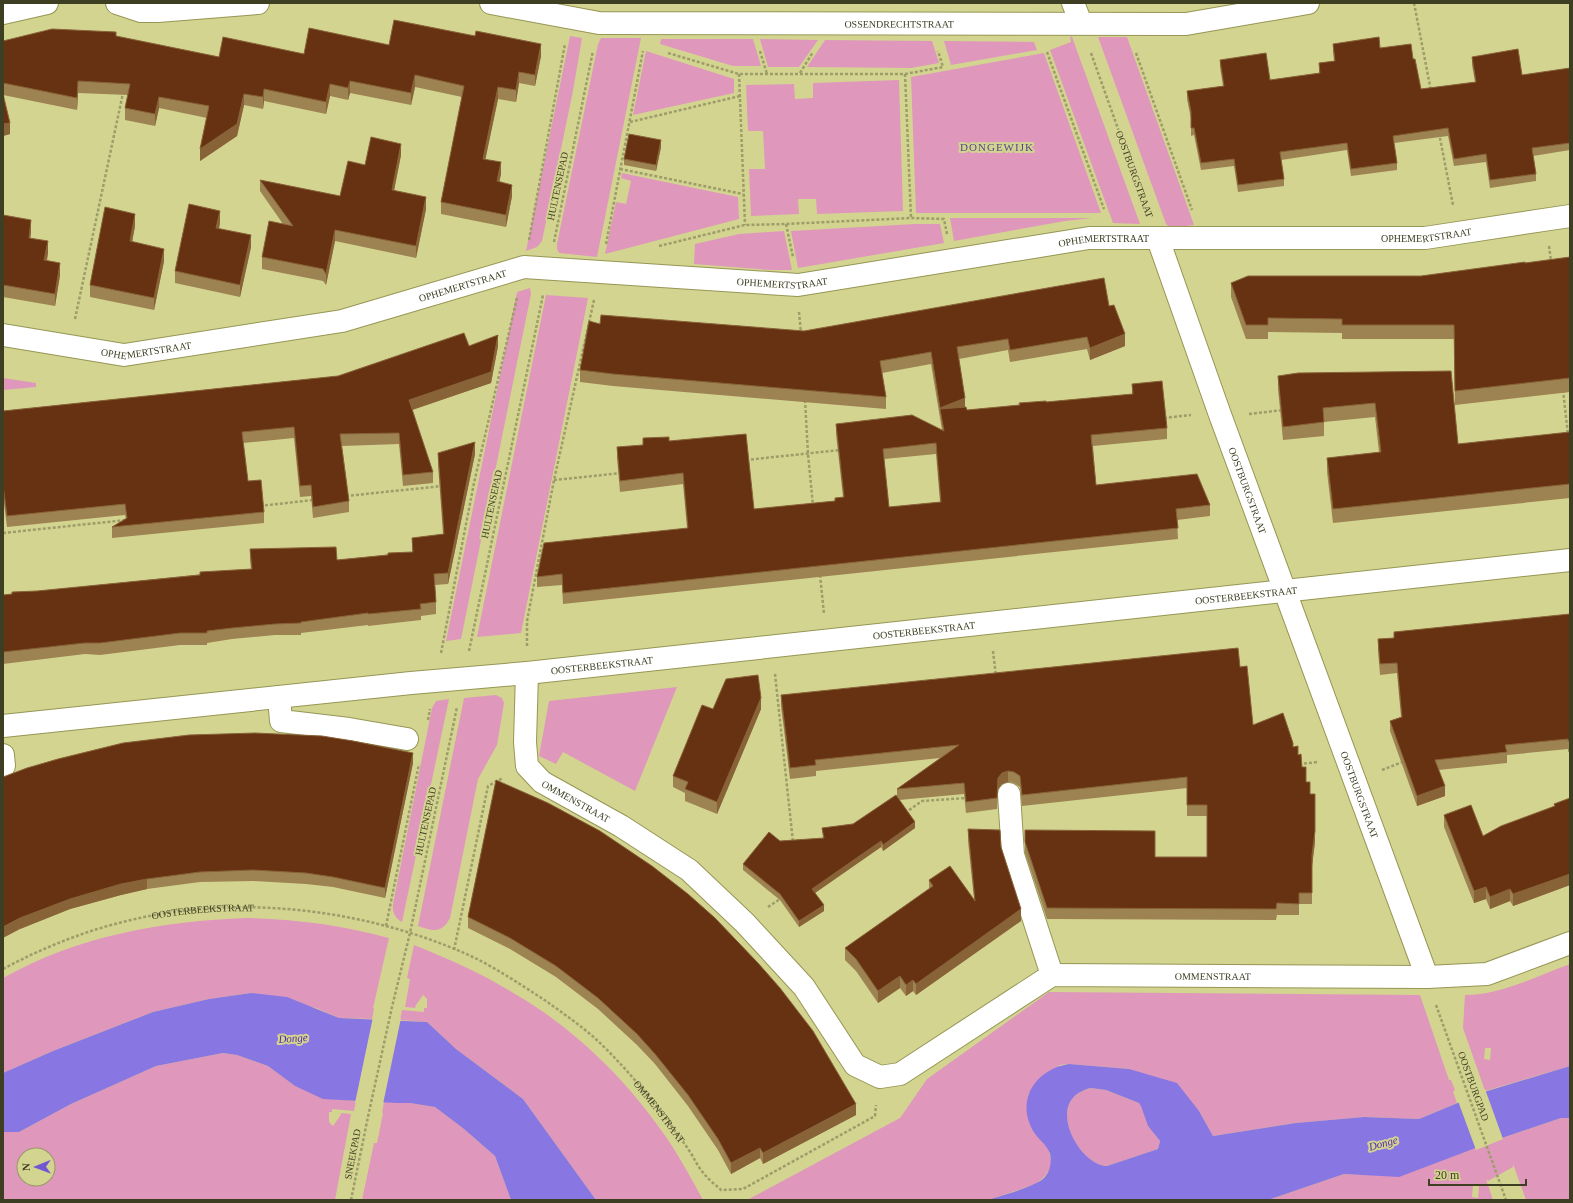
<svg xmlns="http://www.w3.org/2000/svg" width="1573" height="1203" viewBox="0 0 1573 1203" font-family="'Times New Roman',serif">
	<rect width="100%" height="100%" fill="#d4d491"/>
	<!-- green -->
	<g fill="#df98bb" fill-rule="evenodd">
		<path d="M570,36L582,38L573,91L542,241L537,247L526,251Z"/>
		<path d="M1070,36L1072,37L1140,224L1113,223L1050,50L1071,42Z"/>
		<path d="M1098,37H1127L1194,225L1171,228L1166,224Z"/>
		<path d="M601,38H641L597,257L559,253L557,249V244L598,44Z"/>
		<path d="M661,39H753L761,66H733L660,44Z"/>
		<path d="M760,39L818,40L799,67H768Z"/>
		<path d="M825,40L932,41L939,63L911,68L807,67Z"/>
		<path d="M944,41L1034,42L1037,50L951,65Z"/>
		<path d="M646,51L734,79V93L633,115Z"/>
		<path d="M1044,53L1101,213H916L911,77Z"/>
		<path d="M899,80L903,211L817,214L816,199H798L799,214L751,216L749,169H765L763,131H748L746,85L794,84L795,99L813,98V83Z"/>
		<path d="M622,173L738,197L739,219L605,254L616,202L626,204L631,181L621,178Z"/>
		<path d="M950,218H1092L1065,221L954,241Z"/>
		<path d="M915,224H940L944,243L798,268L791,231Z"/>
		<path d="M784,231L792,270H769L694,264L695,244L739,234Z"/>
		<path d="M530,288L531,294L461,639L446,641L517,292Z"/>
		<path d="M546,295L588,298L521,633L477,637Z"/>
		<path d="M3,378L36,383V387L3,390Z"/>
		<path d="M677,687L635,791L563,752L556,764L539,756L549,701Z"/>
		<path d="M496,695L502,698L504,703L497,745L478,779L450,918C442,934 432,931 418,926L464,698Z"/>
		<path d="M449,699L402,922C395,918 392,912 393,904L432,708L436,701Z"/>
		<path d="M247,918C295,919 342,925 389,938L373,1008L374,1009L372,1019L339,1018L316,1008L251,993L209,999L153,1012L53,1051L3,1073V978C78,936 162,921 247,918Z"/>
		<path d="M414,945C449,959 483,974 515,994C572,1027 623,1076 661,1130C677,1152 690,1176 703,1200H596L523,1099L456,1049L427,1022L400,1020L402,1010L424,1012V1008H427V999L423,995L416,1005L415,1008L405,1007L410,979L407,978Z"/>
		<path d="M1570,964V1066L1485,1091L1463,1028L1465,995C1500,995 1537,976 1570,964ZM1485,1048H1491L1490,1060L1484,1059Z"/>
		<path d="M1049,992L1420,995L1449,1080H1451L1455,1090L1453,1092L1457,1103L1419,1119L1364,1117L1296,1123L1213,1136L1199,1111L1129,1069L1069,1064L1060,1065L1028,1095L1027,1113L1048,1148L1051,1160V1166L1045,1176L1036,1184L988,1200H747L900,1118L927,1079Z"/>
		<path d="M223,1053L237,1055L268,1066L295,1086L323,1098L356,1101L354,1111L332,1109V1112H329V1122L333,1126L340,1116L341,1113L351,1114L335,1200H3V1132H19L71,1104L156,1066ZM24,1155H48V1179H24Z"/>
		<path d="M1091,1088L1106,1090L1139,1103L1142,1106L1148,1126L1160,1141L1158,1149L1107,1166C1079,1166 1042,1099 1091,1088Z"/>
		<path d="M384,1102L410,1103L435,1107L464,1129L495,1156L511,1200H362L374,1143H377L383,1113H382Z"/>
		<path d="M1561,1118H1570V1200H1526L1513,1164V1167L1488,1181L1486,1179L1493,1200H1268L1344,1174L1399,1176L1502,1138ZM1473,1185L1479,1186L1478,1198L1472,1197Z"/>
	</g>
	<!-- water -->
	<g fill="#8876e2" fill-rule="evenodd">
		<path d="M251,993L287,997L339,1018L427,1022L456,1049L523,1099L596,1200H511L495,1156L464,1129L435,1107L410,1103H396L323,1099L295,1086L268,1066L237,1055L223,1053L156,1066L71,1104L19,1132H3V1073L53,1051L153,1012L209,999Z"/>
		<path d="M1069,1064L1129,1069L1177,1083L1199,1111L1213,1136L1296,1123L1364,1117L1419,1119L1484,1092L1570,1066V1118H1561L1502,1138L1399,1177L1344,1174L1268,1200H988C1002,1195 1036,1187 1045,1177C1050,1171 1052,1162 1050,1154C1047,1144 1037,1139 1032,1129C1016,1098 1037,1069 1069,1064ZM1091,1088L1106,1090L1139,1103L1141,1106L1148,1126L1160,1141L1158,1149L1107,1166C1079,1166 1042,1099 1091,1088Z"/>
	</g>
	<!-- pier -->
	<g fill="#d4d491">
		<path d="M373,1017L401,1018L383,1104L355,1103Z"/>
		<path d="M1485,1089L1503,1139L1476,1150L1458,1101Z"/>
	</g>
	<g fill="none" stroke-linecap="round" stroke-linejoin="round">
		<defs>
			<g id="minor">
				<path d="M117,3L141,11H158L258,3"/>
				<path id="s2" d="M491,3L599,23L1186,24L1308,3"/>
				<path d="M1073,3L1081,23"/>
				<path d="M3,13L47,3"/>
				<path id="s3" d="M1158,239L1219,412L1427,977"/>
				<path id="s4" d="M3,335L124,355L342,321L524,267L798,285L1089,238H1425L1570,216"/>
				<path id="s5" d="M527,673L525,742L527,766L542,782L621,826L689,870L745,923L804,987L855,1065L880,1077L900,1074L1052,975L1427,977L1487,974L1570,943"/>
				<path d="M279,697L281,721L349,729L407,739"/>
				<path id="s6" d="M3,726L411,683L527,673L1570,560"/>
				<path d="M3,755L4,766H3"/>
				<path d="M1009,794L1013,855L1052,975"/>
			</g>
		</defs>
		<!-- minor casing -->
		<use href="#minor" stroke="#969655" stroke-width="24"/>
		<!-- path -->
		<g stroke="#9d9d69" stroke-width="2.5" stroke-dasharray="3 2" stroke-linecap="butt">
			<path d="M1414,3L1431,91"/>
			<path d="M760,51L767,74"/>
			<path d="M1047,52L1104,209"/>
			<path d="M668,53L739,74H905L943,67L938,51"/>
			<path d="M1091,53L1147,210"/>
			<path d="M1136,53L1192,210"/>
			<path d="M800,73L813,52"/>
			<path d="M739,74L745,225"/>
			<path d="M905,74L911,218"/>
			<path d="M630,122L740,96"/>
			<path d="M1439,133L1453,205"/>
			<path d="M620,169L743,194"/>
			<path d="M786,224L793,257"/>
			<path d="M529,240L565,44"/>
			<path d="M554,242L593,51"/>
			<path d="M606,244L643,51"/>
			<path d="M659,246L745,225L786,224L911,218L944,219L947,234"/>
			<path d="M1549,246L1551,261"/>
			<path d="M799,312L801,333"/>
			<path d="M75,319L123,93"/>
			<path d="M1563,390L1568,435"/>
			<path d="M805,400L808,454L813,506"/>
			<path d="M1249,414L1283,410"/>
			<path d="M1164,418L1191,415"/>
			<path d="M746,460L840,450"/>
			<path d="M554,480L622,473"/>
			<path d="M346,496L442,486"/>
			<path d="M260,506L313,500"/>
			<path d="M3,533L126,520"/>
			<path d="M820,575L824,614"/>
			<path d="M527,646V621L554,480L594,300"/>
			<path d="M469,651L543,295"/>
			<path d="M993,651L996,676"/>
			<path d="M441,653L474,483L517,298"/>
			<path d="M775,674L793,842"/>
			<path d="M428,720L430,709"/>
			<path d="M1299,764L1318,762"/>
			<path d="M1382,770L1405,761"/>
			<path d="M905,813L922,801L966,798"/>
			<path d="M768,907L780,899"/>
			<path d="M386,926L419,764"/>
			<path d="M454,950L488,786L503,778"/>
			<path id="s1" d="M3,969C44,947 87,930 131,920C241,893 373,910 475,958C499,970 523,986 546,1001C564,1014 583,1027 599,1042C626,1068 650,1097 673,1128C679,1137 686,1145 692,1155C696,1162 700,1170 706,1176C710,1181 716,1185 721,1190L743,1189L875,1116L876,1105"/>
			<path d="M1436,1005L1506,1200"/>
			<path d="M351,1200L369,1112L392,1007L410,933L457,707"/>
		</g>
		<!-- minor -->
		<use href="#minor" stroke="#fff" stroke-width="22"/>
	</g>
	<!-- wall -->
	<g fill="#9e8352" fill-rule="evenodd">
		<path d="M116,36L219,57L304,54L389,45L541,56L535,86L519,83L516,102L498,99L485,159L501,174L499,182L512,196L506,227L441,214V202L462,97L415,87L411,105L350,93L348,100L330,96L326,114L264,101L263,109L244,105L237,136L200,161L207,118L159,108L155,126L125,120V108L128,95L78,93L77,110L3,95L10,134L3,136V41Z"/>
		<path d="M1333,44L1380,48L1413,59L1421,89L1475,82L1472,65V57L1522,75L1570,68V150L1533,156L1536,174V181L1490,188L1486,162L1454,166L1448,136L1394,143L1397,163V170L1351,176L1347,150L1281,160L1284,179V186L1238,192L1234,166L1201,170L1194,135L1191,136V119L1187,99V91L1223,86L1220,67V60L1270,80L1319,73V63L1334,61L1333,51Z"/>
		<path d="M661,147L656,171L624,165V159Z"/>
		<path d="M401,155L394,190L426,209L416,258L335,241L326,285L323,281L262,269V257L283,224L260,191V180L340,196L365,165Z"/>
		<path d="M3,215L31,232L30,238L48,253L47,261L60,275L55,306L3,297Z"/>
		<path d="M220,223L219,229L251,247L240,297L175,283V271Z"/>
		<path d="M135,226L132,242L164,261L154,310L90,297V285Z"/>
		<path d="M1570,257V392L1455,405L1454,339H1342V333L1268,332V339H1246L1231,297V283L1421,276L1525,263Z"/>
		<path d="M1109,306L1125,346L1090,360L1087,349L1010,362L1008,350L959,359L965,407L967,410L1019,405V403L1046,402L1132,394V384L1167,428V439L1093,446L1096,485L1210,505V516L1177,520L1178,539L563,604L562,585L537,587V577L687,528L683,484L620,492L617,458V447L643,445L669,441L754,509L835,501L843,497L836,434V424L942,430L931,364L882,373L886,397V409L613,386L580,382V370L600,324L804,331ZM936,454L940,502L889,507L884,459Z"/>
		<path d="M469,346H498L491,383L412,410L433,472V483L403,486L399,444L342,446L349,501V512L313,518L311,496L300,497L294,438L243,443L248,481L264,512V523L112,538V527L126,519L125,515L7,527L3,496V411L338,376Z"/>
		<path d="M1451,371L1458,444L1570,432V498L1333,523L1327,472V458L1379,452L1375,417L1324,422V436L1283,440L1278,389V376Z"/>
		<path d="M438,453L475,454L448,584L435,585L436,602V614L421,616V620L368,626V625L301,633V635H275L232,639L207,643V645H180L100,655L85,654L3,664V595L251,569L250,560V549L337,560L412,552V538L443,534L438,465Z"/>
		<path d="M1570,614V751L1568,752V749L1507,755V763L1438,770L1445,796L1417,806L1390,731V721L1401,717L1397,673L1380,675L1378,650V639L1394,638V632Z"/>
		<path d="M1240,667L1253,725L1293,747L1298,755L1302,767L1306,782L1310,794L1315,842L1312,866V904H1299V915H1277L1276,920L1047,919L1025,853V830L1155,857H1207V816H1187V788L1022,806L1020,787L1014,783L1008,782L1002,784L998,789L997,809L966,813L964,794L899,800L915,828L883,851L881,847L815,893L824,911L799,927L780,900L743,870V864L780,841L823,838L822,828L853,824L897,796V789L940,758L816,771V776L790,779L781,706V695Z"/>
		<path d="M713,709H761L717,814L685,801V793L673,787V776Z"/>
		<path d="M413,763L385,898L333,887L306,884L253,881L200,882L147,889L121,895L70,909L20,929L3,777Z"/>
		<path d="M496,780L856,1115L763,1164L760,1158L731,1174L718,1150L688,1106L655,1064L637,1045L598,1009L556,977L510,949L468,928V917Z"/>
		<path d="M1570,798V885L1513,906L1510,901L1490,909L1486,899L1474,903L1444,827V815L1483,836L1554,806V804Z"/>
		<path d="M968,829L1001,847L1021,921L916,995L913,991L906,996L900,988L878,1003L856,971L845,960V948L929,889V880L974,899L968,841Z"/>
	</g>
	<!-- shaded-wall -->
	<g fill="#886338">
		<path d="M541,44V56L535,86V75Z"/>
		<path d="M519,72V83L516,102V90Z"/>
		<path d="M415,75V87L411,105V93Z"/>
		<path d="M78,81V93L77,110V98Z"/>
		<path d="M350,81V93L348,100V88Z"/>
		<path d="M330,84V96L326,114V102Z"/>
		<path d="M498,87V99L483,171V159Z"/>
		<path d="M264,89V101L263,109V97Z"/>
		<path d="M244,94V105L237,136L200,161V149Z"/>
		<path d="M159,97V108L155,126V114Z"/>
		<path d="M10,123V134L3,136V124Z"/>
		<path d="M661,140V147L656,171V165Z"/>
		<path d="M401,144V155L392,201V190Z"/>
		<path d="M501,162V174L497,193V181Z"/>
		<path d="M512,185V196L506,227V215Z"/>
		<path d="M426,197V209L416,258V246Z"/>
		<path d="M220,211V223L216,240V228Z"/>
		<path d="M135,214V226L130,253V241Z"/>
		<path d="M31,220V232L29,250V238Z"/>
		<path d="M335,230V241L326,285V274Z"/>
		<path d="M251,235V247L240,297V285Z"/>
		<path d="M48,241V253L44,272V260Z"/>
		<path d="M164,249V261L154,310V298Z"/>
		<path d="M60,263V275L55,306V294Z"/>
		<path d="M1125,334V346L1090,360V348Z"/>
		<path d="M498,335V346L491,383L409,411V400Z"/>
		<path d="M965,398V410L940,409V420V408Z"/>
		<path d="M475,442V454L448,584V573Z"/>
		<path d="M761,698V709L717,814V802Z"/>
		<path d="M413,753V763L385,898V888Z"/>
		<path d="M1008,771V782L1002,784L998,789L997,809L998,778L1002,773Z"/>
		<path d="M1445,786V796L1417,806V796Z"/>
		<path d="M915,822V828L883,851V845Z"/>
		<path d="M1315,831V842L1312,866V904V855Z"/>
		<path d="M881,841V847L812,895V889Z"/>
		<path d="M1570,874V885L1513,906V894Z"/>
		<path d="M147,879V889L121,895L70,909L20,929L3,938V927L20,918L70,899L121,884Z"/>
		<path d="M1486,887V899L1474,903V891Z"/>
		<path d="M1510,889V901L1490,909V897Z"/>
		<path d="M824,905V911L799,927V921Z"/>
		<path d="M1021,909V921L916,995V984Z"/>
		<path d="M900,976V988L878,1003V991Z"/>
		<path d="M913,980V991L906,996V985Z"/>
		<path d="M856,1104V1115L763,1164V1153Z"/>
		<path d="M760,1148V1158L731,1174V1163Z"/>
	</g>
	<!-- building -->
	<g fill="#673212" stroke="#886338" fill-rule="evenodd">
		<path d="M394,20L475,36L476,31L541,44L535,75L519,72L516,90L498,87L483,159L501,162L497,181L512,185L506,215L441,202L464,86L415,75L411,93L350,81L348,88L330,84L326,102L264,89L263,97L244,94L237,124L200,149L209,106L159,97L155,114L125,108L130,84L78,81L77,98L3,83V41L52,29L116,32V36L219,57L223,37L304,54L309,28L389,45Z"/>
		<path d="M1379,37L1380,48L1411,44L1413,59H1415L1421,89L1476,82L1472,57L1518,49L1522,75L1570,68V143L1532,148L1536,174L1490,180L1486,154L1454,159L1448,128L1393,136L1397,163L1351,169L1347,143L1280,152L1284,179L1238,185L1234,159L1201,163L1194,128H1191V112L1187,91L1224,86L1220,60L1266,53L1270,80L1320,73L1319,63L1335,61L1333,44Z"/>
		<path d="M3,94L10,123L3,124Z"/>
		<path d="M629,134L661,140L656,165L624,159Z"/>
		<path d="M371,137L401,144L392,190L426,197L416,246L335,230L326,274L323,269L262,257L269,221L293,226L260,180L340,196L348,161L365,165Z"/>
		<path d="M189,204L220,211L216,228L251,235L240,285L175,271Z"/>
		<path d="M105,207L135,214L130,241L164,249L154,298L90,285Z"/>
		<path d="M3,215L31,220L29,238L48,241L44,260L60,263L55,294L3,285Z"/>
		<path d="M1570,257V378L1455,391L1454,325H1342V319L1268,318V325H1246L1231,283L1248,276H1421L1525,262V263Z"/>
		<path d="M1104,278L1109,306L1114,305L1125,334L1090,348L1087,337L1010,350L1008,339L957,347L965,398L940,408L931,352L880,361L886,397L613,374L580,370L589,321L600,324L601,315L804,331Z"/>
		<path d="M464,333L469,346L498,335L491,372L409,400L433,472L403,475L399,433L340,434L349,501L313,507L311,485L300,486L294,427L242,432L248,481L261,480L264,512L112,527L127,518L125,504L7,516L3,485V411L338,376Z"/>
		<path d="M1451,371L1458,444L1570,432V484L1333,509L1327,458L1381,452L1375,403L1323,408L1324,422L1283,427L1278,376L1298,373Z"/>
		<path d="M1162,381L1167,428L1091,435L1096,485L1197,474L1210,505L1176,509L1178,528L563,593L562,574L537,577L544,543L688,528L683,473L620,481L617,447L643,445V438L669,437V441L746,434L754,509L835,501V498L844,497L836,424L912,415L944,431L940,409L966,407L967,410L1020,405L1019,403L1046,401V402L1133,394L1132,384ZM936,443L941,502L889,507L883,449Z"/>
		<path d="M475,442L448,573L434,574L436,602L420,604L421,609L368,614V613L301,622V623L275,624L232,628L207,631V633H180L100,643H85L3,652V595L12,594V592L37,591L200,575V572L252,569L250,549L336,547L337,560L388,555V553L413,552L412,538L444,534L438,453Z"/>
		<path d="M1570,614V741H1568V739L1505,745L1507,752L1435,760L1445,786L1417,796L1390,721L1402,717L1397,663L1380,664L1378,639L1394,638V632Z"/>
		<path d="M1238,648L1240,667L1247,666L1253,725L1283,713L1293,743V747L1298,746V755L1301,754L1302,767H1306V782H1310V794H1315V831L1312,855V893H1299V904L1277,903L1276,909L1047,908L1025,842V830L1155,831V857H1207V805H1187V777L1022,795L1020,776L1014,772L1008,771L1002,773L998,778L997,798L966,802L964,783L897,789L959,745L815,760L816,765L790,768L781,695Z"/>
		<path d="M758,675L761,698L717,802L685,789L688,782L673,776L702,705L713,709L726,679Z"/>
		<path d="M255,733L322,736L353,741L413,753L385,888L333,877L306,873L253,870L200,872L147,879L121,884L70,899L20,918L3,927V777L27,768L58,759L123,743L189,735Z"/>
		<path d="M496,780L548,803L600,831L652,866L688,894L715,918L758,963L780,988L813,1031L856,1104L763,1153L760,1148L731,1163L718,1139L688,1095L655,1054L637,1034L598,998L556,966L510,938L468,917Z"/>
		<path d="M896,795L915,822L883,845L881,841L812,889L824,905L799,921L780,894L743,864L769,832L780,841L824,838L822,828L853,824Z"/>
		<path d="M1570,798V874L1513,894L1510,889L1490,897L1486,887L1474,891L1444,815L1471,805L1483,836L1501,826L1555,806L1554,804Z"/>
		<path d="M968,829L1000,830L1001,847L1021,909L916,984L913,980L906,985L900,976L878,991L856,959L845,948L933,886L929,880L950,866L975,901Z"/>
	</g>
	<g text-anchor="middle" stroke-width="4" stroke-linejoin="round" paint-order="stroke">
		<!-- street labels -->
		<g font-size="10" fill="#3d3e22" stroke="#d4d491">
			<text dy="4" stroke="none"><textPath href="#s2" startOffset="410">OSSENDRECHTSTRAAT</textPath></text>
			<text transform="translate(1135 174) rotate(70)" y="4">OOSTBURGSTRAAT</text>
			<text transform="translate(557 186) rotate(-78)" y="4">HULTENSEPAD</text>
			<text dy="4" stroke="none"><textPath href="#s4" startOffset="1440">OPHEMERTSTRAAT</textPath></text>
			<text dy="4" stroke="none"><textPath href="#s4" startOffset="1117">OPHEMERTSTRAAT</textPath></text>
			<text dy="4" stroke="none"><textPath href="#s4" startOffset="792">OPHEMERTSTRAAT</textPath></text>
			<text dy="4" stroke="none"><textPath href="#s4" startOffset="469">OPHEMERTSTRAAT</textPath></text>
			<text dy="4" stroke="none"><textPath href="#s4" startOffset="145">OPHEMERTSTRAAT</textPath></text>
			<text dy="4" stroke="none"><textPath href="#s3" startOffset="267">OOSTBURGSTRAAT</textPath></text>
			<text transform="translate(491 504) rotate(-78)" y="4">HULTENSEPAD</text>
			<text dy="4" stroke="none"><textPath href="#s6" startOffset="1250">OOSTERBEEKSTRAAT</textPath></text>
			<text dy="4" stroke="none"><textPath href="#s6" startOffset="926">OOSTERBEEKSTRAAT</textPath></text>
			<text dy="4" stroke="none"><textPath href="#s6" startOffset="602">OOSTERBEEKSTRAAT</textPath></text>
			<text dy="4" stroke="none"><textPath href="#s3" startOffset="591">OOSTBURGSTRAAT</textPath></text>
			<text dy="4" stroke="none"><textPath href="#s5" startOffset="154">OMMENSTRAAT</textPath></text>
			<text transform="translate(425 821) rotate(-78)" y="4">HULTENSEPAD</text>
			<text dy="4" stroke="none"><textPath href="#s1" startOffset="210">OOSTERBEEKSTRAAT</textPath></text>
			<text dy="4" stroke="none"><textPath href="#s5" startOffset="934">OMMENSTRAAT</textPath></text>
			<text transform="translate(1474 1086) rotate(70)" y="4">OOSTBURGPAD</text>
			<text dy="4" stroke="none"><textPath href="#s1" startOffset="732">OMMENSTRAAT</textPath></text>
			<text transform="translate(352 1154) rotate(-79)" y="4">SNEEKPAD</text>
		</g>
		<!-- neighbourhood labels -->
		<g font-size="11" letter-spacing="1" fill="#524987" stroke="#d4d491">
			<text x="997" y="151">DONGEWIJK</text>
		</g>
		<!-- water labels -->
		<g font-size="11" font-style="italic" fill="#502baa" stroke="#d4d491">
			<text transform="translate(293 1038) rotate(-4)" y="4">Donge</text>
			<text transform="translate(1383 1143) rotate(-15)" y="4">Donge</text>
		</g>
	</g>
	<!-- border -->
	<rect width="1573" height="1203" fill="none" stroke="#3d3e22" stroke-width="8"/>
	<!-- north arrow -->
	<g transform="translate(36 1167) rotate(269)"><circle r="19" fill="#d4d491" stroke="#989865"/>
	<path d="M0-3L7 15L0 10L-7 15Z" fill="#7157d1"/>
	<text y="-6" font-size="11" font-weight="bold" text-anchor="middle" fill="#3d3e22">N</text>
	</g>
	<!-- scale -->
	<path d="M1429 1179v6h97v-6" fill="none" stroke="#3d3e22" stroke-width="2"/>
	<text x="1435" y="1179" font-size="12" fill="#3d3e22" stroke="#d4d491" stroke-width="3" paint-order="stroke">20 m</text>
</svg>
